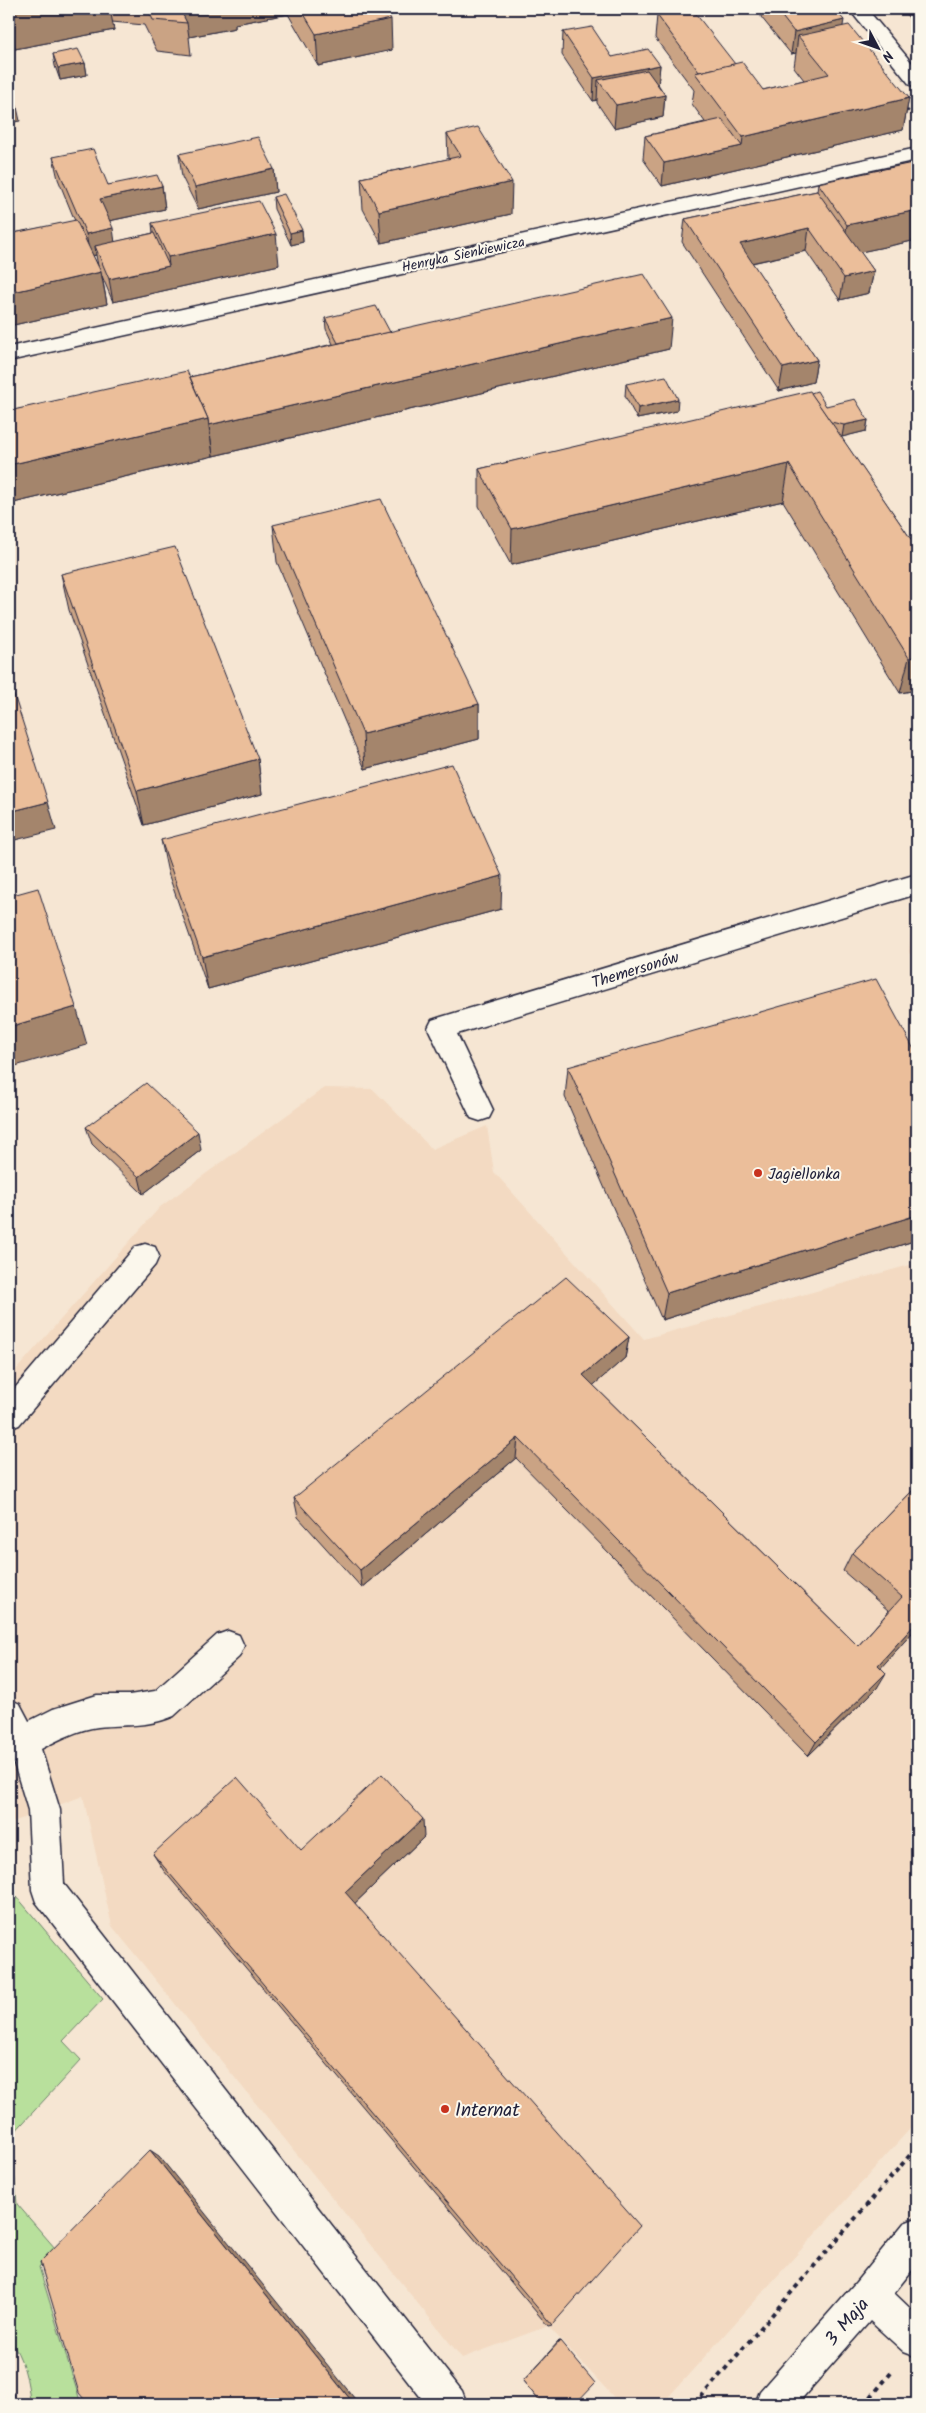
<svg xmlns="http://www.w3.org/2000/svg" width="926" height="2413" viewBox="0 0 926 2413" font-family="Kalam,sans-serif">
	<rect width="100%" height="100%" fill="#f6e6d3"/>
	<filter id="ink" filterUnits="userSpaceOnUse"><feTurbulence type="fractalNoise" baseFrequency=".02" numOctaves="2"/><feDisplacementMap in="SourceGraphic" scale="10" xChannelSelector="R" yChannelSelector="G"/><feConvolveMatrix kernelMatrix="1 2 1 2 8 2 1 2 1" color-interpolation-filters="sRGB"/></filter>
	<g filter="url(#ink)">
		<!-- built -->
		<g fill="#f3dac2">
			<path d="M917,916V965L909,952L913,918Z"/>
			<path d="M324,1088L373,1089L432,1149L487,1126L494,1172L644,1339L917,1263V2121L662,2404H620L548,2326L462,2358L112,1926L83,1796L10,1823L9,1821V1378L160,1207Z"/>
		</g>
		<!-- green -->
		<path fill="#b8e09c" stroke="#6d816c" d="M17,1897L103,1999L63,2041L81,2060L11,2136L17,2204L55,2248L39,2267L81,2404H30C29,2382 23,2357 9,2339V1910Z"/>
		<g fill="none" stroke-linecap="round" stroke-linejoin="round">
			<defs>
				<g id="minor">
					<path d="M849,9H867L917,69V86L910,85Z"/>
					<path d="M917,148V160L9,361V347Z"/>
					<path d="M917,874V894L457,1034L493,1110L489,1118L480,1121L471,1118L428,1028L432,1020L441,1017Z"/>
					<path d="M145,1244L155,1247L159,1256L155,1265L19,1425L9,1429V1395L135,1247Z"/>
					<path d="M228,1631L239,1635L244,1646L239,1657L174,1716C146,1728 126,1724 98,1727C79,1729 58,1740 41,1749L60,1810L64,1884L462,2391L467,2404H426L36,1902L32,1890L28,1810L9,1747V1699L20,1704L29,1721L53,1709L97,1695H129L155,1691L217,1635Z"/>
					<path d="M917,2218V2264L894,2293L917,2315V2357L904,2352L870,2321L797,2404H755L760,2391L856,2282L904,2223Z"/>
				</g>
			</defs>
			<!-- minor casing -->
			<use href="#minor" stroke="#22223b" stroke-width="3"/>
			<!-- path-far1 -->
			<path stroke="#22223b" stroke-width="2.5" stroke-dasharray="2.5 2.5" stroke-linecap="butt" d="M907,110L917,118"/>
			<!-- path -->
			<g stroke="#22223b" stroke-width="4" stroke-dasharray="4.5 4.5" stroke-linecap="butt">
				<path d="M9,2384L15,2404"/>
				<path d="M695,2404L917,2147"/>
				<path d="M865,2404L891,2373"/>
			</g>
			<!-- minor -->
			<use href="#minor" fill="#fbf7ec" fill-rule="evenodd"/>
		</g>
		<!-- wall -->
		<g fill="#caa384" stroke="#22223b" fill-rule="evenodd">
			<path d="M9,9H384L392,50L318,66L288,14L235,24V28L189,37L191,55L157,51L144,25L112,22L114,30L15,49L9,34Z"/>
			<path d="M762,9H834L843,26L909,98L903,130L662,186L643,159L645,136L705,122L692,104L694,90L655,38L657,15L735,64L763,90L804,80L794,67L796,53L791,54L761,17Z"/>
			<path d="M902,9H917V28Z"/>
			<path d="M563,32L612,57L660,65L658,84L665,95L663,117L614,128L597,103V100L593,101L562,55Z"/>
			<path d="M53,54L85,63L87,75L60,80L55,66Z"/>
			<path d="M447,134L511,214L381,243L363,209L361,178L448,159Z"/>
			<path d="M179,154L274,169L276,192L198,209L182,177Z"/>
			<path d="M53,157L108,185L162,186L165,209L109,221L115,242L153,233L152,223L279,265L113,302L102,276L107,304L9,326V234L75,221L58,179ZM96,255L98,266L93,256Z"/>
			<path d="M917,162V240L860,252L874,271L869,293L840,300L806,251L752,263L817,360L813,382L779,391L682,242L685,219L817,191L818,183Z"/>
			<path d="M273,197L302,230L303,242L291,245L274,209Z"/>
			<path d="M325,318L390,332L669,349L9,504V411L190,377L333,344L326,329Z"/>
			<path d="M626,384L677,411L637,419L625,396Z"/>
			<path d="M811,393L826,406L868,420L866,431L841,437L917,548V690L900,693L783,501L511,565L479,506V469Z"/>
			<path d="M273,525L479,704V739L365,769L277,562Z"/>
			<path d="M61,574L258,759L262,794L144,825L69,610Z"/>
			<path d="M161,840L501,909L208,989L168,873Z"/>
			<path d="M917,1055V1240L662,1320L565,1097L568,1067Z"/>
			<path d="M86,1127L201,1150L143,1194L92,1144Z"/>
			<path d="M629,1337L625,1358L593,1385L858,1646L889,1611L843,1571L852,1553L917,1486V1637L912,1633L881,1667L877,1688L808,1756L516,1458L362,1588L298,1517L294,1498Z"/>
			<path d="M424,1837L355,1903L552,2325L548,2326L164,1871L153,1854L301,1850Z"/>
			<path d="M559,2341H560L542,2404L523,2381Z"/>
		</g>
		<!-- shaded-wall -->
		<g fill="#a4856c" stroke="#22223b">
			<path d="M21,9H110L114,30L15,49L9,15V11Z"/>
			<path d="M179,9H287L288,14L235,24V28L189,37L187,23Z"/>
			<path d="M391,19L392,50L318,66L316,34Z"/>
			<path d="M844,20L840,43L798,36L796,53L791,54L794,32Z"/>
			<path d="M85,63L87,75L60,80L58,68Z"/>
			<path d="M660,65L658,87L598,80L597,100L593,101L594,78Z"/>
			<path d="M10,75L20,121L9,123V76Z"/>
			<path d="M665,95L663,117L614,128L616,105Z"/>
			<path d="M909,98L903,130L662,186L664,163L742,146L743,137Z"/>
			<path d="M274,169L276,192L198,209L195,187Z"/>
			<path d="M512,182L511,214L381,243L379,211Z"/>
			<path d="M162,186L165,209L104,222L100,199Z"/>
			<path d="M917,210V240L842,256L847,225Z"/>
			<path d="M113,228L116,251L95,246L96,255L90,256L86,234Z"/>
			<path d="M809,228L806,251L737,266L740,244Z"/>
			<path d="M302,230L303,242L291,245L290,233Z"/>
			<path d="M276,234L279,265L113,302L109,279L169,266L168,257Z"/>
			<path d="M874,271L869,293L840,300L844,278Z"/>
			<path d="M101,272L107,304L9,326V293Z"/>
			<path d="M672,318L669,349L213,456L209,425Z"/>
			<path d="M817,360L813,382L779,391L783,368Z"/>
			<path d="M678,399L677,411L637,419L638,408Z"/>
			<path d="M208,419L213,456L9,504V465Z"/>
			<path d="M868,420L866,431L842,437L844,425Z"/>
			<path d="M789,464L783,501L511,565L512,529Z"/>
			<path d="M917,656V690L900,693L909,658Z"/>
			<path d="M479,704V739L365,769L363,734Z"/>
			<path d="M258,759L262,794L144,825L137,791Z"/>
			<path d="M48,802L56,830L15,840L9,821V812Z"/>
			<path d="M502,876L501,909L208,989L202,957Z"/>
			<path d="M76,1007L87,1045L12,1067L9,1058V1027Z"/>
			<path d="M198,1132L201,1150L143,1194L139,1177Z"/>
			<path d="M917,1215V1240L662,1320L667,1293Z"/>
			<path d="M629,1337L625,1358L581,1396L583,1375Z"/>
			<path d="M518,1438L516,1458L362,1588L360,1570Z"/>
			<path d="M917,1622V1624L912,1633L869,1681L878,1665Z"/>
			<path d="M886,1673L877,1688L808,1756L816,1742Z"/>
			<path d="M423,1819L424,1837L349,1909L345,1892Z"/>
			<path d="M150,2150L159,2156L359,2404H354Z"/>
		</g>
		<!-- building -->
		<g fill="#ebbe9a" stroke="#22223b">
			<path d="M9,9H21L9,11Z"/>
			<path d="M148,9H180L187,23L153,20Z"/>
			<path d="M301,9H384L391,19L316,34Z"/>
			<path d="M688,9H692L735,64L699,72L657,15Z"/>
			<path d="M776,9H834L844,20L794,32Z"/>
			<path d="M849,25L909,98L743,137L695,73L742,62L763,90L829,74L798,36Z"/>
			<path d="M592,27L612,57L648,49L660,65L594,78L563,32Z"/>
			<path d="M78,49L85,63L58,68L53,54Z"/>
			<path d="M647,70L665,95L616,105L598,80Z"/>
			<path d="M722,119L742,146L664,163L645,136Z"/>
			<path d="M478,127L512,182L379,211L361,178L461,156L447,134Z"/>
			<path d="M258,137L274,169L195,187L179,154Z"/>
			<path d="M93,149L108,185L157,175L162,186L100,199L113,228L86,234L53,157Z"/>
			<path d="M917,162V210L847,225L818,183Z"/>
			<path d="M817,191L874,271L844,278L809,228L740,244L817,360L783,368L685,219Z"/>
			<path d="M284,194L302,230L290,233L273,197Z"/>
			<path d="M259,201L276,234L168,257L152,223Z"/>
			<path d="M76,220L101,272L9,293V234Z"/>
			<path d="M154,233L169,266L109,279L95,246Z"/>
			<path d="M644,274L672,318L209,425L208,419L190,377Z"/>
			<path d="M376,306L390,332L338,343L325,318Z"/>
			<path d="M187,371L208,419L9,465V411Z"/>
			<path d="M666,376L678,399L638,408L626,384Z"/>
			<path d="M810,391L917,548V656L909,658L789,464L512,529L479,469Z"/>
			<path d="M817,391L826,406L855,399L868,420L844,425L831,422L811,393Z"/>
			<path d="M381,499L479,704L363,734L273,525Z"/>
			<path d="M175,547L258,759L137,791L61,574Z"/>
			<path d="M9,679L48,802L9,812Z"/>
			<path d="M452,764L502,876L202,957L161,840Z"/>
			<path d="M38,888L76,1007L9,1027V896Z"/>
			<path d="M876,979L917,1055V1215L667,1293L568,1067Z"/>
			<path d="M146,1083L198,1132L139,1177L86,1127Z"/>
			<path d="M566,1277L629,1337L583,1375L858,1646L902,1597L852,1553L917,1486V1622L878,1665L886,1673L816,1742L518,1438L360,1570L294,1498Z"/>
			<path d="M382,1774L423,1819L345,1892L640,2226L552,2325L153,1854L237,1777L301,1850Z"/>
			<path d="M150,2150L354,2404H88L79,2393L40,2262Z"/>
			<path d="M560,2341L595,2383L575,2404H542L523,2381Z"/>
		</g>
	</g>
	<!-- markers -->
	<g fill="#c8321e" stroke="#fbf7ec" stroke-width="2">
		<circle cx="758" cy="1173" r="5"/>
		<circle cx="445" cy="2109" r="5"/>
	</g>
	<g text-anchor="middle" stroke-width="4" stroke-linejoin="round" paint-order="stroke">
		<!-- far-street labels -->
		<g font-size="14" fill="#22223b" stroke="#fbf7ec">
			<text transform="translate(463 254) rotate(-12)" y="5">Henryka Sienkiewicza</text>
		</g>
		<!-- street labels -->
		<g font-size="16" fill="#22223b" stroke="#fbf7ec">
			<text transform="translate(635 969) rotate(-17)" y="6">Themersonów</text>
		</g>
		<!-- poi labels -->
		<g font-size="16" fill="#22223b" stroke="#fbf7ec" text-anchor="start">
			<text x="768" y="1179">Jagiellonka</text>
		</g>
		<!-- near-poi labels -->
		<g font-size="19" fill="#22223b" stroke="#fbf7ec" text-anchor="start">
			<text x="455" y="2116">Internat</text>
		</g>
		<!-- near-street labels -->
		<g font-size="19" fill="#22223b" stroke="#fbf7ec">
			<text transform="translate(846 2321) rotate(-49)" y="7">3 Maja</text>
		</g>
	</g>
	<!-- margin -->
	<rect width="926" height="2413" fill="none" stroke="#fbf7ec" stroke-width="30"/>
	<rect x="15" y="15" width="896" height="2383" fill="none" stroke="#22223b" stroke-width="2" filter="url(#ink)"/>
	<!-- north arrow -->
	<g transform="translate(878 48) rotate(131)" stroke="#fbf7ec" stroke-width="4" paint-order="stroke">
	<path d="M0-4L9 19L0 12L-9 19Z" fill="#22223b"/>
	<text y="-8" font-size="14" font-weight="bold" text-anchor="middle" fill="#22223b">N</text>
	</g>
</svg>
